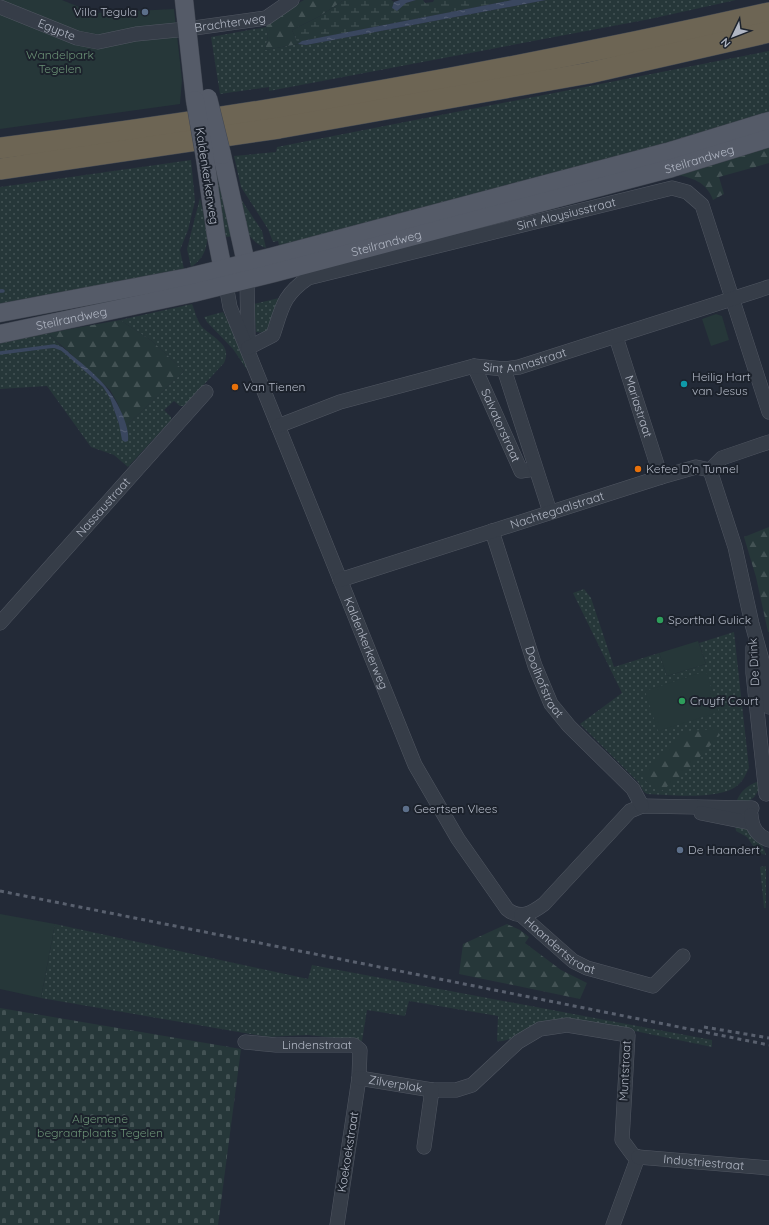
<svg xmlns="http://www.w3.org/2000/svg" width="769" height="1225" viewBox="0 0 769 1225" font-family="Quicksand,sans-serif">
	<defs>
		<pattern id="grass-dots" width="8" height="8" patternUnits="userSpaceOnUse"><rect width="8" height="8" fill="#263739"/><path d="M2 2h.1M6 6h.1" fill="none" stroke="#435254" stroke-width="1.8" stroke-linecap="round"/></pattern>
		<pattern id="forest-firs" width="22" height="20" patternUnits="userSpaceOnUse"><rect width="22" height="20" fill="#263739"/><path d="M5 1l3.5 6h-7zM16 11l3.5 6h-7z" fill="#435254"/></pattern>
		<pattern id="wetland-marsh" width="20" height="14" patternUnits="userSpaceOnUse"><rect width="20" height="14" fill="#263739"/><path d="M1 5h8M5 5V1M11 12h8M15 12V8" fill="none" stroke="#435254"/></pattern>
		<pattern id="cemetery-stones" width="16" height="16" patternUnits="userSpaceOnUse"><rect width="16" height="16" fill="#263739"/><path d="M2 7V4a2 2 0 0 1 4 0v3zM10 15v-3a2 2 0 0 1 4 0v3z" fill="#435254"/></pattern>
		<pattern id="water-ripples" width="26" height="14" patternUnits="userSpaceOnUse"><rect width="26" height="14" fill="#3a475f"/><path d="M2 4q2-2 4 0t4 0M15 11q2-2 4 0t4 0" fill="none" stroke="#545f74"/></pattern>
	</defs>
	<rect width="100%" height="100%" fill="#232a37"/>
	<!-- grass -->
	<g fill="url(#grass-dots)">
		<path d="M546,0H736L650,19L269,91V87L220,94L211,37L266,27L268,36L265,50L298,44L306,45Z"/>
		<path d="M769,51V116L280,249L278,241L273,242L268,229L241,187L234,156L276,152L277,147Z"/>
		<path d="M213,154L237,236L225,237Z"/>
		<path d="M191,160L195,201L188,230L180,250L184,269L0,306V187Z"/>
		<path d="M235,190L262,231L266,248C242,239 240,213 235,190Z"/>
		<path d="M200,198C205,224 217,250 191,267L187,249Z"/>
		<path d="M279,298L268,333L256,332L254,304Z"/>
		<path d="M192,304C195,311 197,321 202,327C213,338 233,345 224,363L184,406H180L174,401L164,410L171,417V420L128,467L114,455L91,447L47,386L0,389V338L48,333L64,349L63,351L103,387L110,398L119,424L128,441L126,426L184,371L152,341L120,320Z"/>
		<path d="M223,312L229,323L250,374L233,349L207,322L204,317Z"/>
		<path d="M584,589L591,598L614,667L659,653L667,676L706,664L699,643L734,632L749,768C746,773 744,780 739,784C722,801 670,795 647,794L644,792L638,782L580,724L622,693L573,593Z"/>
		<path d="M761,781C758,796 752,803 736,804C738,792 750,783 761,781Z"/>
		<path d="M735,823C749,829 762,840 766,855L758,853L747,837L736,831Z"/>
		<path d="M766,866V908H764L760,867Z"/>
		<path d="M55,924L308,979L312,965L712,1040V1047C683,1041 654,1035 625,1029C600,1025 576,1019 550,1020C533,1021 512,1044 497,1041L498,1016L409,1001L405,1016L367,1010L362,1041L308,1035L268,1037L41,998Z"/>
	</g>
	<!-- forest -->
	<g fill="url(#forest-firs)">
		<path d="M304,0H344L320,16L292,30L298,44L265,50L268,36L266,27L272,18Z"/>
		<path d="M769,146V163L719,177L724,194L713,200C706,181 692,178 674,174Z"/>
		<path d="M120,320L152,341L184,371L126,426L118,404L110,390L48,333Z"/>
		<path d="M769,527V632H768L756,577L744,537Z"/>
		<path d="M716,729L720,735L685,773L660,792L644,780L642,776L687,731Z"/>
		<path d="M507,924L520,930L529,937L525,943L561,970L587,983L580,999L459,974L463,944Z"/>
	</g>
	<!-- wetland -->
	<path fill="url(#wetland-marsh)" d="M344,0H391L394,2L392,8L416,0H423L425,3L433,2L434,0H512L303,41L298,44L292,30L320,16Z"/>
	<!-- cemetery -->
	<path fill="url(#cemetery-stones)" d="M0,1008L241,1049L218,1225H0Z"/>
	<!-- park -->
	<g fill="#263739">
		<path d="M0,0H62L94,13L174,9L182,80L180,104L0,129Z"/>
		<path d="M716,314L722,316L729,340L711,346L702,319Z"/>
		<path d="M698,641L706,664L667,676L659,653Z"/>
		<path d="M706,671L719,712L658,731L645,691Z"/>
		<path d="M0,914L55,924L41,998L0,989Z"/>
	</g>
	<!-- water -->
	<g fill="url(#water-ripples)">
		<path d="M400,0H416L406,3L397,11L392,8L394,2Z"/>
		<path d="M512,0H546L306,45L298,44L302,41Z"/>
		<path d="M64,349C90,370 110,384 123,416C126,424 129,432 128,441L125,442L122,440L119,424L110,398L103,387L62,351Z"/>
	</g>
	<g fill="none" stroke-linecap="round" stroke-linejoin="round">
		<!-- stream -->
		<g stroke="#3a475f" stroke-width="3.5">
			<path d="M0,291H3"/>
			<path d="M0,353L54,346L62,349L67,353"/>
		</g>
		<defs>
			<g id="minor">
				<path id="s1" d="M0,7L77,38L98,42L136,34L187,29L266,18L292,0"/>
				<path d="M247,280L248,341"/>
				<path id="s2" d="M226,285L230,307L415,765L458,839L507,909C520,920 532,913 544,904L630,811L642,806L752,808"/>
				<path id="s3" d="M616,337L661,477"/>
				<path id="s4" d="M248,348L273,335C282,308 283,295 308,278L672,188L687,192L702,205L769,412"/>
				<path id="s5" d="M474,366L521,471L535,469"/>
				<path d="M504,369L550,512"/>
				<path id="s6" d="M278,426L340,402L474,366L504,369L519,367L769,287"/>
				<path d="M710,470L735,547L752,624L765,671L769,707"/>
				<path d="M710,470L722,458L769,442"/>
				<path id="s7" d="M492,531L535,666L551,704L569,726L633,789L642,806"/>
				<path id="s8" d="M340,580L661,477L696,467L710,470"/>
				<path id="s9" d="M0,623L206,392"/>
				<path d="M753,647V673L766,794"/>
				<path d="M701,813L751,823"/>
				<path d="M751,815C752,828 757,836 769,840"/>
				<path id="s10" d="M521,915L573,961L587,968L653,986L683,956"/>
				<path id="s11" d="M245,1042L276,1045H354L360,1050L359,1078L337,1225"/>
				<path id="s12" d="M359,1078L432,1090H456L472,1085L518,1042L540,1029L567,1025L628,1035L622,1140L633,1155L638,1157L613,1225"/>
				<path d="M424,1147L432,1090"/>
				<path id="s13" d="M638,1157L769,1168"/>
			</g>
			<g id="major">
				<path d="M184,0L195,100"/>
				<path d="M222,155L246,263L247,275"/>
				<path d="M205,158L216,235L225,280"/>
				<path d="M0,313L189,277L271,257L667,152L769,121"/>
				<path id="s14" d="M0,334L193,293L274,273L672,168L769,138"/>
			</g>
			<g id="highway">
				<path d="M0,148C258,116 515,70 769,13"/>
				<path d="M0,169L279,128L589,73L769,32"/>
			</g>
		</defs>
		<!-- minor casing -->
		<use href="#minor" stroke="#515762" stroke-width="15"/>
		<!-- major casing -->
		<use href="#major" stroke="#404651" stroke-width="19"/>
		<!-- highway casing -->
		<use href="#highway" stroke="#414752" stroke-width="22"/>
		<!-- minor -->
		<use href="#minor" stroke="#363d48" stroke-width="14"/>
		<!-- major -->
		<use href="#major" stroke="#555b68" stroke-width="18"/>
		<!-- highway -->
		<use href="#highway" stroke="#6d6554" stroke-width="21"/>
		<!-- rail -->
		<g stroke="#59606e" stroke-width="3" stroke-dasharray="4 4" stroke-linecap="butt">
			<path d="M0,891L769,1045"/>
			<path d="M704,1027L769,1038"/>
		</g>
		<defs>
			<g id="major-bridge">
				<path d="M208,98L222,155"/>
				<path d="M195,100L205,158"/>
			</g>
		</defs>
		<!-- major-bridge casing -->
		<use href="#major-bridge" stroke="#404651" stroke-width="19" stroke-linecap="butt"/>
		<!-- major-bridge -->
		<use href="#major-bridge" stroke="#555b68" stroke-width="18"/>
	</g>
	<!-- markers -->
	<g fill="#5c6f8a" stroke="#1c222c" stroke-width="1.5">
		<circle cx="145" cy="12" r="4"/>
		<circle cx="406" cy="809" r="4"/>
		<circle cx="680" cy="850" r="4"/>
	</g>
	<circle fill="#0f9aa8" stroke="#1c222c" stroke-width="1.5" cx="684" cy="384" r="4"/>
	<g fill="#e8710a" stroke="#1c222c" stroke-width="1.5">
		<circle cx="235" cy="387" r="4"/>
		<circle cx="638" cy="469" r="4"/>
	</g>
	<g fill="#2e9e5b" stroke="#1c222c" stroke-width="1.5">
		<circle cx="660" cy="620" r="4"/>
		<circle cx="682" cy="701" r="4"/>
	</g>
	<g text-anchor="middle" stroke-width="4" stroke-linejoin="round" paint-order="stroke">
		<!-- poi labels -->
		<g font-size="12" fill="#b1b7c4" stroke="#1c222c" text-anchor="start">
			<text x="137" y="16" text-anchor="end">Villa Tegula</text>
			<text x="692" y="381">Heilig Hart<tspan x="692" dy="14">van Jesus</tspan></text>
			<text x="243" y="391">Van Tienen</text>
			<text x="646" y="473">Kefee D'n Tunnel</text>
			<text x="668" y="624">Sporthal Gulick</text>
			<text x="690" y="705">Cruyff Court</text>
			<text x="414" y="813">Geertsen Vlees</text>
			<text x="688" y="854">De Haandert</text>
		</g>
		<!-- street labels -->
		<g font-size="12" fill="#b1b7c4" stroke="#1c222c">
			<text dy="4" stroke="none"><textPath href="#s1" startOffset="238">Brachterweg</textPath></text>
			<text dy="4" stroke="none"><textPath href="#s1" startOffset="61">Egypte</textPath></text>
			<text dy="4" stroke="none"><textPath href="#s14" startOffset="721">Steilrandweg</textPath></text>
			<text transform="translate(207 176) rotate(81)" y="4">Kaldenkerkerweg</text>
			<text dy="4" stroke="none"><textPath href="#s4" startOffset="363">Sint Aloysiusstraat</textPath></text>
			<text dy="4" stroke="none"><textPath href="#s14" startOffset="397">Steilrandweg</textPath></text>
			<text dy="4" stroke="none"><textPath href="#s14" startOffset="73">Steilrandweg</textPath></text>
			<text dy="4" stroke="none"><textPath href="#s6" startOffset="257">Sint Annastraat</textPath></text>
			<text dy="4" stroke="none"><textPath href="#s3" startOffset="73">Mariastraat</textPath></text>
			<text dy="4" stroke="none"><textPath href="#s5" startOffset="65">Salvatorstraat</textPath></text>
			<text dy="4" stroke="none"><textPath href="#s9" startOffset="155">Nassaustraat</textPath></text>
			<text dy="4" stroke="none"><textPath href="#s8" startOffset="228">Nachtegaalstraat</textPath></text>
			<text dy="4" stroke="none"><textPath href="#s2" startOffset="385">Kaldenkerkerweg</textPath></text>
			<text transform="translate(754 662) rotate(-93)" y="4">De Drink</text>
			<text dy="4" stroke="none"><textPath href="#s7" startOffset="160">Doolhofstraat</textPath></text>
			<text dy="4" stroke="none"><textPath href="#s10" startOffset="50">Haandertstraat</textPath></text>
			<text dy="4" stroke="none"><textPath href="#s11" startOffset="72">Lindenstraat</textPath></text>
			<text transform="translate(625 1071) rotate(-87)" y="4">Muntstraat</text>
			<text dy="4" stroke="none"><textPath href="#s12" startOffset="37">Zilverplak</textPath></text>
			<text transform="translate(348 1152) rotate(-81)" y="4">Koekoekstraat</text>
			<text dy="4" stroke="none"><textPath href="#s13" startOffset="66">Industriestraat</textPath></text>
		</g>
		<!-- park labels -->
		<g font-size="12" fill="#6b9276" stroke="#1c222c">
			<text x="60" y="59">Wandelpark<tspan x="60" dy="14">Tegelen</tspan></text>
			<text x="100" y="1123">Algemene<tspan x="100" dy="14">begraafplaats Tegelen</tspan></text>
		</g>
	</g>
	<!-- north arrow -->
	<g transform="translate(733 36) rotate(227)" stroke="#1c222c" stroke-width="3" paint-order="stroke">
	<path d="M0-3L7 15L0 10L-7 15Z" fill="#b1b7c4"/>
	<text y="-6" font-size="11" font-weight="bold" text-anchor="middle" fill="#b1b7c4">N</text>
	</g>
</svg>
